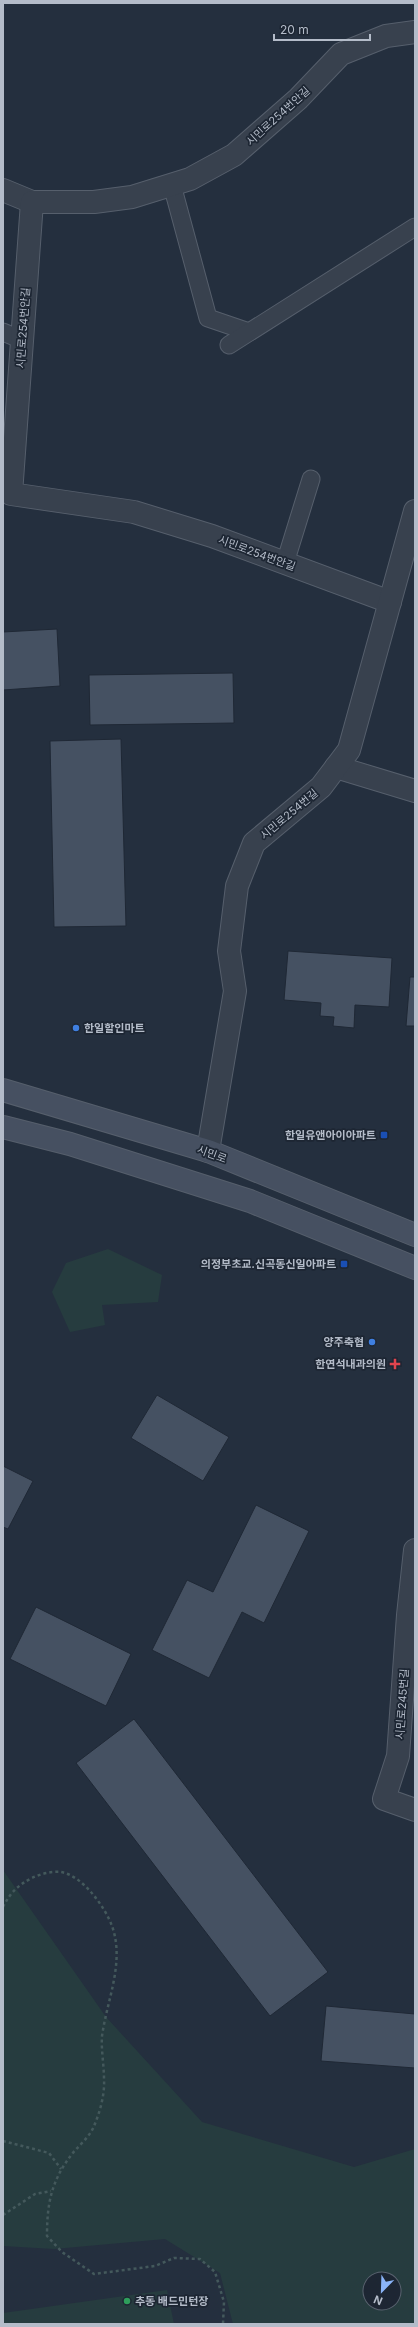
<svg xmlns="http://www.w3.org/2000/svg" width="418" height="2327" viewBox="0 0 418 2327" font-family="Inter,'Noto Sans KR',sans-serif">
	<rect width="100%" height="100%" fill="#242f3e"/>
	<!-- green -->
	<g fill="#263c3f" fill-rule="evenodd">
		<path d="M108,1249L162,1275L158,1302L102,1305L105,1325L70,1332L52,1292L66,1263Z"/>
		<path d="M3,1870L106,2017L202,2122L354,2167L415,2149V2324H233L220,2273L165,2239L54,2249L3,2246ZM370,2279H394V2303H370Z"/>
		<path d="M167,2290L174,2324H3V2313Z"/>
	</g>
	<!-- building -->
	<g fill="#455162" stroke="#1f2835">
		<path d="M57,629L60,686L3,690V632Z"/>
		<path d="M233,673L234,723L90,725L89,675Z"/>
		<path d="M121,739L126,926L54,927L50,741Z"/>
		<path d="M288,951L392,958L389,1007L355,1005L354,1028L333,1026L334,1017L320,1016L321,1003L284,1000Z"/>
		<path d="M410,977H415V1026H406Z"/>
		<path d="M157,1395L229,1437L203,1481L131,1438Z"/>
		<path d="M3,1466L33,1481L8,1529L3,1527Z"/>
		<path d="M256,1505L309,1531L264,1623L242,1612L209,1678L152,1650L187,1580L213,1592Z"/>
		<path d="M36,1607L131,1654L106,1706L10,1659Z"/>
		<path d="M134,1719L328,1972L270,2016L76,1763Z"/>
		<path d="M326,2006L415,2014V2068L321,2061Z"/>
	</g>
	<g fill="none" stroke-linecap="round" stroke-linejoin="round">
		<defs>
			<g id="lane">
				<path d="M172,185L208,318L249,332"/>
				<path d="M3,332L22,340"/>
				<path d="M229,345L415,227"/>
				<path d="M285,563L311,479"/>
			</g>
			<g id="street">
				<path d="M3,190L32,202"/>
				<path d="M390,602L212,536L134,512L11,494L32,202H94L132,197L190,179L234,155L298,99L341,54L386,36L415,32"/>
				<path d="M336,767L415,791"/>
				<path d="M208,1151L235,991L229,951L237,886L254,843L321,787L349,750L415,511"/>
				<path d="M415,1550L408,1615L398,1756L384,1799L415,1810"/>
			</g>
			<g id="secondary">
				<path d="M3,1090L208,1151L415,1235"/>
				<path d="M3,1127L70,1144L250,1201L415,1268"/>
			</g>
		</defs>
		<!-- lane casing -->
		<use href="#lane" stroke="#565f6c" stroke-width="19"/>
		<!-- street casing -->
		<use href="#street" stroke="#565f6c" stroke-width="24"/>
		<!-- secondary casing -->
		<use href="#secondary" stroke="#565f6c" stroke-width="24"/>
		<!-- path -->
		<g stroke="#44595c" stroke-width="2.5" stroke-dasharray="3 3" stroke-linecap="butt">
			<path d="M3,1907C10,1893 18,1885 32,1878C40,1874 52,1871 61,1872C83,1876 105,1907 112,1926C125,1962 107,2000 102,2036C101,2050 104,2065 104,2079C105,2094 100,2112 94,2126C89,2138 79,2145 72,2154C51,2181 47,2204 47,2236L62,2252L94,2274L155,2266L174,2258L200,2259L215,2272L224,2302L223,2324"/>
			<path d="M3,2141L49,2153L61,2169"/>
			<path d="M3,2215L35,2194L51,2191"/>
		</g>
		<!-- lane -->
		<use href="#lane" stroke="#38414e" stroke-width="17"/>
		<!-- street -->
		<use href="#street" stroke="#38414e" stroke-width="22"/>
		<!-- secondary -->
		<use href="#secondary" stroke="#465061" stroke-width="22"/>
	</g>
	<!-- markers -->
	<g fill="#3f7fe0" stroke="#1d2633" stroke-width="1.5">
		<circle cx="76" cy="1028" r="4"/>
		<circle cx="372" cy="1342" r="4"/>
	</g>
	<g fill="#1a4fb4" stroke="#1d2633" stroke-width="1.5">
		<rect x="380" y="1131" width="8" height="8" rx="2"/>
		<rect x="340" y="1260" width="8" height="8" rx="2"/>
	</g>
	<path fill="#e0444e" stroke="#1d2633" stroke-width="1.5" d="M393 1358h4v4h4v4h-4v4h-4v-4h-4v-4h4z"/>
	<circle fill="#2e9e5b" stroke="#1d2633" stroke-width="1.5" cx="127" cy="2301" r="4"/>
	<g text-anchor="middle" stroke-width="3.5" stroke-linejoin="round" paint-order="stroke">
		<!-- street labels -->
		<g font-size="11" fill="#b4bcc9" stroke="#1d2633">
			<text transform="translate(278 116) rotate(-42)" y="4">시민로254번안길</text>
			<text transform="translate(23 328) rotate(-86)" y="4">시민로254번안길</text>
			<text transform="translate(257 553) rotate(20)" y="4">시민로254번안길</text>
			<text transform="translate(289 814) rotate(-40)" y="4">시민로254번길</text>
			<text transform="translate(212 1154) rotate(20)" y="4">시민로</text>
			<text transform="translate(402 1704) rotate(-86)" y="4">시민로245번길</text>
		</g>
		<!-- poi labels -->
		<g font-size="11" font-weight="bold" fill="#b4bcc9" stroke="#1d2633" text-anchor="end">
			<text x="84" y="1032" text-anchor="start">한일할인마트</text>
			<text x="376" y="1139">한일유앤아이아파트</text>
			<text x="336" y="1268">의정부초교.신곡동신일아파트</text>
			<text x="364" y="1346">양주축협</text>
			<text x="386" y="1368">한연석내과의원</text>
			<text x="135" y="2305" text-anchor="start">추동 배드민턴장</text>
		</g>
	</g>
	<!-- border -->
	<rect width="418" height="2327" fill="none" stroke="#b4bcc9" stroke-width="8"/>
	<!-- north arrow -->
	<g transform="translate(382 2291) rotate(203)"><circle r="19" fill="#1d2633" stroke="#59626f"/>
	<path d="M0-3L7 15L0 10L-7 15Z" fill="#8ab4f8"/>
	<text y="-6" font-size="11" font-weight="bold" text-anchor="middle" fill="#b4bcc9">N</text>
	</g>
	<!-- scale -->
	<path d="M274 34v6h96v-6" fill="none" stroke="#b4bcc9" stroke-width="2"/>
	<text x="280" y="34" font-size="12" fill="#b4bcc9" stroke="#1d2633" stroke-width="3" paint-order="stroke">20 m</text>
</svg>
